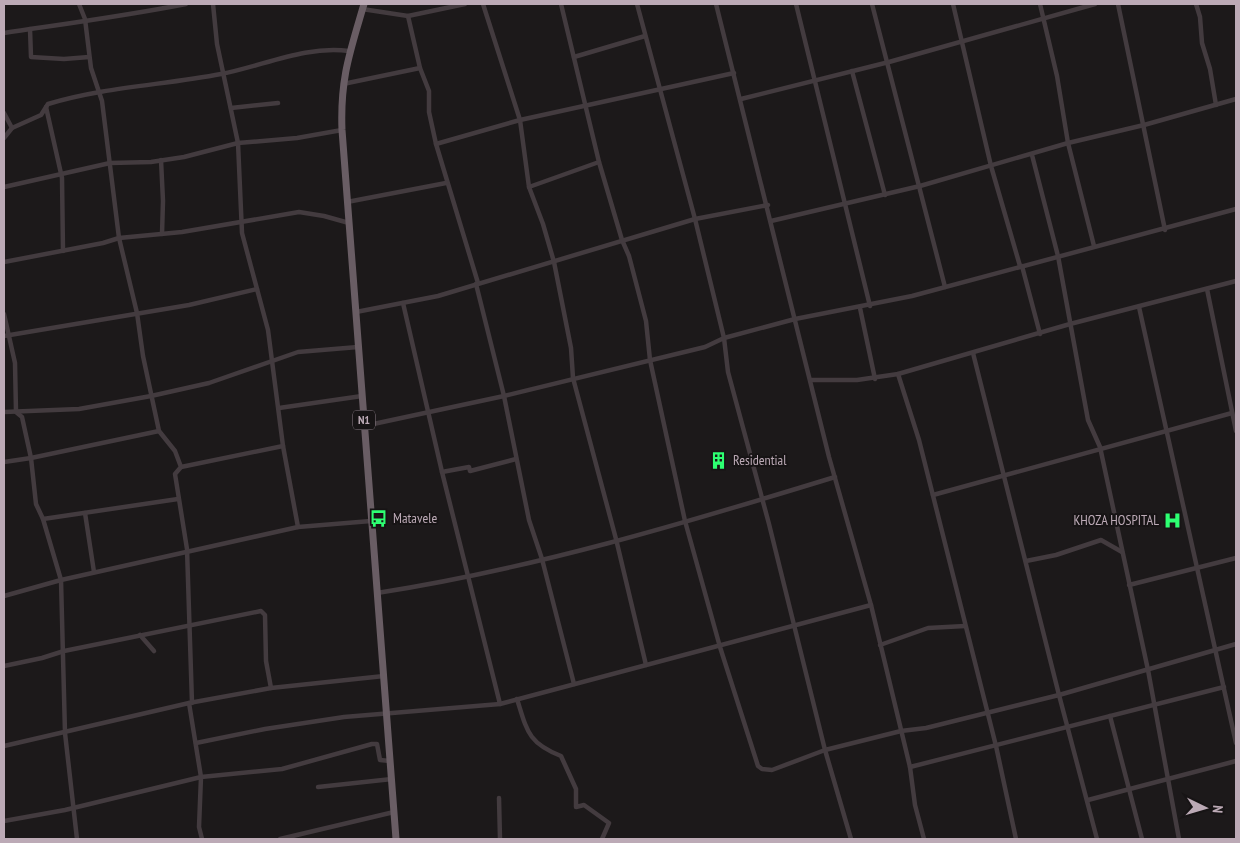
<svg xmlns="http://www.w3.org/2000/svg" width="1240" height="843" viewBox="0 0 1240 843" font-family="'PT Sans Narrow',sans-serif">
	<rect width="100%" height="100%" fill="#1c191a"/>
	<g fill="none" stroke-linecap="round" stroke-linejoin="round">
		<!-- minor -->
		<g stroke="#433b3f" stroke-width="4.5">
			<path d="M79,4L85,19L91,68L102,101L119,238L137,313L143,356L159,431L175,451L181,467L175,474L187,549L192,703"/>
			<path d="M213,4L217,44L238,143L242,233L268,330L283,446L298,527"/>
			<path d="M483,4L520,120L529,187L543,224L554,262L571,348L573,378L616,539L646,665"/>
			<path d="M561,4L599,162L622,240L629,256L646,321L650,360L685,521L720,647L758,766L762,769L772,770L825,750L901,731L926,728L1059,695L1236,644"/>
			<path d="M637,4L695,219L724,338L728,372L769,524L825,750L851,839"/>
			<path d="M716,4L829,457L871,605L910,767L915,805L924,839"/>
			<path d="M796,4L870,306"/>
			<path d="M872,4L945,287"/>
			<path d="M953,4L991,166L1020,266"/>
			<path d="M1040,4L1057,76L1068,143L1094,246"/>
			<path d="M1118,4L1165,230"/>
			<path d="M1196,4L1200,17L1202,43L1210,69L1216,105"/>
			<path d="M362,9L408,16L465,4"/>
			<path d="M408,16L420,68L429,91V112L436,144L478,283"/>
			<path d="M30,29L31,57L64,59L89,57"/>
			<path d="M4,33C64,24 125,16 186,4"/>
			<path d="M574,57L645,36"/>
			<path d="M852,71L885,195"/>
			<path d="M343,84L420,68"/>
			<path d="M741,99L889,62L1095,4"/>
			<path d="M46,107L62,178L63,251"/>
			<path d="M231,108L278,103"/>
			<path d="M4,113L12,128"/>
			<path d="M4,138L12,128L41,115L48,104C104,87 164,85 221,74C263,66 306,45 349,51"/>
			<path d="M436,144L520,120L734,73"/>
			<path d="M1032,155L1058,256L1088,420L1100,447L1148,670L1179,839"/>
			<path d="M161,160L163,201L162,234"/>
			<path d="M4,187L110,163L151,162L184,157L238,143L297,138L342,130"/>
			<path d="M529,187L599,162"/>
			<path d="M347,202L446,183"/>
			<path d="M771,221L920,186L1068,143L1144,125L1236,99"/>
			<path d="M4,262L103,243L119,238L182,232L299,212L324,216L349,223"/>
			<path d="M1022,266L1040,334"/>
			<path d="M476,284L504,396L529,520L542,559L574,684"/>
			<path d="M1207,289L1236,431"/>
			<path d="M403,303L442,472L500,704"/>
			<path d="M1139,307L1236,743"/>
			<path d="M860,308L875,379"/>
			<path d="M356,312L438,296L695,219L768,205"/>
			<path d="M4,314L15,363L16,412L22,417L31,458L36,504L43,519L61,580L65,733L77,839"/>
			<path d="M4,336L189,305L257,289"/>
			<path d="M973,353L1059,695L1097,839"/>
			<path d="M898,374L919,440L996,746L1016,839"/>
			<path d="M811,380H857L898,374L1070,324L1236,281"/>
			<path d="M279,408L362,396"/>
			<path d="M4,412L79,409L151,396L209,383L298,352L358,347"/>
			<path d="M364,426L504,396L705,347L724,338L795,319L912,296L1236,209"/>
			<path d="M4,462L31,458L159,431"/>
			<path d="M181,467L283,446"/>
			<path d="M442,472L469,467L470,471L516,459"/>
			<path d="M933,495L1232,413"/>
			<path d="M85,513L94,572"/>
			<path d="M43,519L178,499"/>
			<path d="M1026,561L1056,555L1101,540L1122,552"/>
			<path d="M1129,585L1236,558"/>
			<path d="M377,593C532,569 685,523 835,477"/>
			<path d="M4,596L61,580L298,527L371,521"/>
			<path d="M140,635L154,651"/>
			<path d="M880,645L928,628L965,626"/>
			<path d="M4,666L42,658L64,651L261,611L265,615L266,661L271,688"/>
			<path d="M517,699C527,731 528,743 561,756L576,789V807L584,805L609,823L602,839"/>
			<path d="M189,703L201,777L199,827L202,839"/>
			<path d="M1110,716L1142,839"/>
			<path d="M196,743L265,729L344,717L500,704L871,605"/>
			<path d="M4,746L189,703L271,688L384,676"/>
			<path d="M910,767L1224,687"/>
			<path d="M318,787L392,779"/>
			<path d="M499,798L500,839"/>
			<path d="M1088,800L1236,761"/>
			<path d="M4,821L65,810L201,777L282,769L372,744H377L380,760L390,761"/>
			<path d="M280,839L394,812"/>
		</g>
		<!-- trunk -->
		<path stroke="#695d64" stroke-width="7" d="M364,4C350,52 340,78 342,130L396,839"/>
	</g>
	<!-- icons -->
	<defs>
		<symbol id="building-bare" viewBox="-9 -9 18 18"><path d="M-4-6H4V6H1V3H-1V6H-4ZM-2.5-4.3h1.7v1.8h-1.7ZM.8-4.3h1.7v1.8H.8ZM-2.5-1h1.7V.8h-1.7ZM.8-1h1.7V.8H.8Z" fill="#2dff72" stroke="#171415" stroke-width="2.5" paint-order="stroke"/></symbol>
		<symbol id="bus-bare" viewBox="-9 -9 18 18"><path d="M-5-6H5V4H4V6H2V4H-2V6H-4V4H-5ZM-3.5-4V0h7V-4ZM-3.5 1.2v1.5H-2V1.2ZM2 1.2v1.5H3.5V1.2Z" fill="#2dff72" stroke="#171415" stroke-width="2.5" paint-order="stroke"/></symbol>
		<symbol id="hospital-bare" viewBox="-9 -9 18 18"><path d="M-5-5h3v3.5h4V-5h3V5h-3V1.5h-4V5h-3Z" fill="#2dff72" stroke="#171415" stroke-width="2.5" paint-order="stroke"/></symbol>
	</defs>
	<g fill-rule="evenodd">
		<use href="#building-bare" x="706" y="448" width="25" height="25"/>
		<use href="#bus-bare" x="366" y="506" width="25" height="25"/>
		<use href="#hospital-bare" x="1160" y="508" width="25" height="25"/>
	</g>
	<g text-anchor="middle" stroke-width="4" stroke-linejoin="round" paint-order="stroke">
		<!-- shield labels -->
		<rect fill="#171415" stroke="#8a7d86" stroke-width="1" x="353" y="410.5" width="22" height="19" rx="4"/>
		<g font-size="12" font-weight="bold" fill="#bcaab6">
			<text x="364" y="424">N1</text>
		</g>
		<!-- poi labels -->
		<g font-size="14" fill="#bcaab6" stroke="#171415" text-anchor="start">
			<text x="733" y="465">Residential</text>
			<text x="393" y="523">Matavele</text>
			<text x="1159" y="525" text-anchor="end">KHOZA HOSPITAL</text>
		</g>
	</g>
	<!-- border -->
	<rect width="1240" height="843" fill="none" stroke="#bcaab6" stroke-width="10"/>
	<!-- north arrow -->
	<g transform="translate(1205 808) rotate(95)" stroke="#171415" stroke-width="4" paint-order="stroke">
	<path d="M0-4L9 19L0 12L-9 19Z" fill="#bcaab6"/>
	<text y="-8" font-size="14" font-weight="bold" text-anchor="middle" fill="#bcaab6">N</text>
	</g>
</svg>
